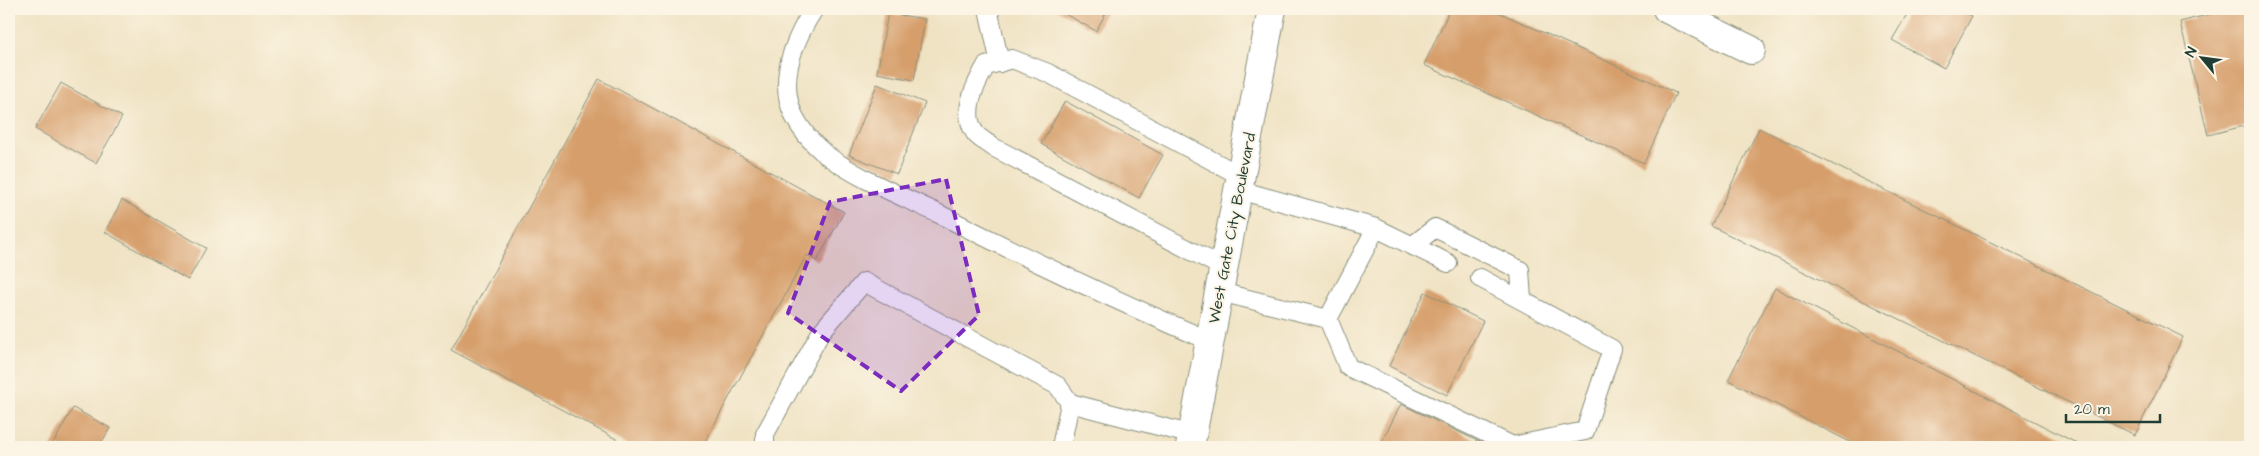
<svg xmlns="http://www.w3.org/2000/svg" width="2259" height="456" viewBox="0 0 2259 456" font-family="'Architects Daughter',sans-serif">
	<rect width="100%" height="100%" fill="#fcf5e5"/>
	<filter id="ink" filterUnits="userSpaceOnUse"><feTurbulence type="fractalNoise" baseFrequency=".02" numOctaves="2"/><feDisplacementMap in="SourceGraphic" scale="10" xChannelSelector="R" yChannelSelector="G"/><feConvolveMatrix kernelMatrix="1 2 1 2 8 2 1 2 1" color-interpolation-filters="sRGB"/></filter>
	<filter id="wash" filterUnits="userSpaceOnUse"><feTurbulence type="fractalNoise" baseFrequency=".0096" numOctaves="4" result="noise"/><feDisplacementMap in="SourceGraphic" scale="20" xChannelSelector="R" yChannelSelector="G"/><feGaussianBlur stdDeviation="1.12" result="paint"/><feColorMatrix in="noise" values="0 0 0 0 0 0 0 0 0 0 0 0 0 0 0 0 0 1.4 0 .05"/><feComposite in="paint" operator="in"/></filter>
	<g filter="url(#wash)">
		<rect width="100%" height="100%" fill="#f0e3c4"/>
		<g id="blocks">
			<!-- building -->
			<g fill="#d69e6a">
				<path d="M1056,9H1108L1096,31Z"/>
				<path d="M1450,9H1492L1676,93L1644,163L1424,65Z"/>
				<path d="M1910,9H1958L1972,16L1944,68L1892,40Z"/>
				<path d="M2217,9H2250V133L2248,125L2208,135L2180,22L2218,12Z"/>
				<path d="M888,13L925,19L914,80L877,73Z"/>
				<path d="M599,79L844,212L817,261L807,255L702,447H631L451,350Z"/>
				<path d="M61,83L122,117L96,163L35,129Z"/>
				<path d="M877,84L925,103L897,174L849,155Z"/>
				<path d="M1065,101L1163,155L1139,198L1041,144Z"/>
				<path d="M1759,128L2183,337L2135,435L1711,226Z"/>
				<path d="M122,200L206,248L188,280L105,232Z"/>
				<path d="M1775,288L2084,447H1860L1728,380Z"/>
				<path d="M1425,292L1483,321L1447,395L1389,366Z"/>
				<path d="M1401,404L1490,447H1379Z"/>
				<path d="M73,408L110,428L99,447H51Z"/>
			</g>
		</g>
	</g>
	<g filter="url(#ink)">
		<use href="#blocks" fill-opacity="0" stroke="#88907c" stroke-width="1"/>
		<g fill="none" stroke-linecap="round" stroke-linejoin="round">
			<defs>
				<g id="lane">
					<path d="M814,9C794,40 777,80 794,116C801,130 813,144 825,154C860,180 900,195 939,214C1028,259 1118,302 1210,341"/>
					<path d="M988,9L1000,63"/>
					<path d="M1239,190L1376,228L1448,263"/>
					<path d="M1412,246L1435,228L1520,270L1522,300"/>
					<path d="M1224,268L993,147C988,143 978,138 975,133C961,112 975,85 986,66L1012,59L1048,73L1241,176"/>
					<path d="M1220,292L1328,319L1348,367L1513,446L1585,431L1612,349L1480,278"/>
					<path d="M1328,319L1376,228"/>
					<path d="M765,447V434L821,332L864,282L1058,386L1070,403L1193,435"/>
					<path d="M1061,447L1070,403"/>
				</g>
				<path id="street" d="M1667,9L1751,50"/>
				<path id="primary" d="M1190,447L1272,9"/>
			</defs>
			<!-- lane casing -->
			<use href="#lane" stroke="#88907c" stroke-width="20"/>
			<!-- street casing -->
			<use href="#street" stroke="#88907c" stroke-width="30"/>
			<!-- primary casing -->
			<use href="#primary" stroke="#88907c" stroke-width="30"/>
			<!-- lane -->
			<use href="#lane" stroke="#fff" stroke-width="18"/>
			<!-- street -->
			<use href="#street" stroke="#fff" stroke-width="28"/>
			<!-- primary -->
			<use href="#primary" stroke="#fff" stroke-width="28"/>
		</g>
	</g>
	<!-- marked area -->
	<path fill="#7b2cbf" fill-opacity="0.2" stroke="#7b2cbf" stroke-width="4" stroke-dasharray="10 6" stroke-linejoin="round" d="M946,179L979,315L901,391L788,313L830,202Z"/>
	<g text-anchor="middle" stroke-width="4" stroke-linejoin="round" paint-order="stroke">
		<!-- street labels -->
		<g font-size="16" fill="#1f3d34" stroke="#fcf5e5">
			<text transform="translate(1231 228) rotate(-79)" y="6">West Gate City Boulevard</text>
		</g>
	</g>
	<!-- margin -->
	<rect width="2259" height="456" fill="none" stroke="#fcf5e5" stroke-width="30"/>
	<!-- north arrow -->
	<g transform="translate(2202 58) rotate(299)" stroke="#fcf5e5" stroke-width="4" paint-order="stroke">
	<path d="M0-4L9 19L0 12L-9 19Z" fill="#1f3d34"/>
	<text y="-8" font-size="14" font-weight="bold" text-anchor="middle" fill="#1f3d34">N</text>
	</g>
	<!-- scale -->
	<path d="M2066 414v8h94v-8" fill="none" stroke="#1f3d34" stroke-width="2.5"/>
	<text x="2074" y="414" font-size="15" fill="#1f3d34" stroke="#fcf5e5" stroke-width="4" paint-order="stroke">20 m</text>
</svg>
